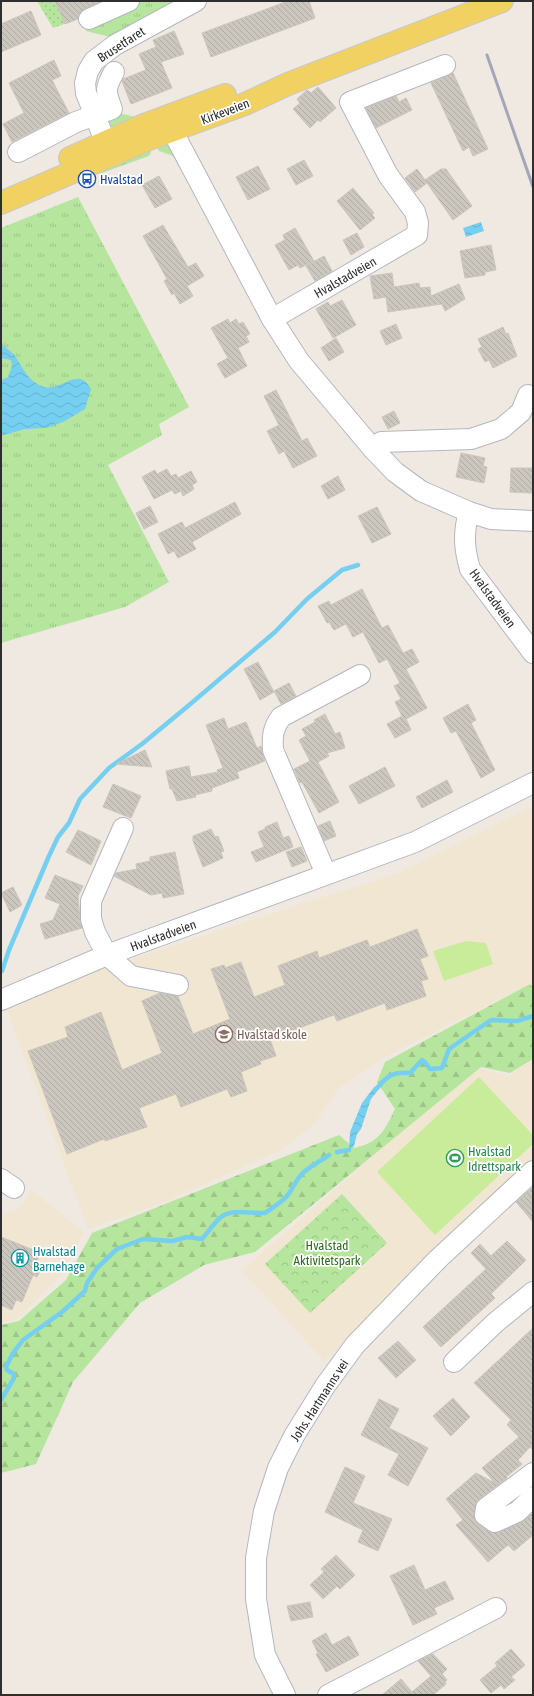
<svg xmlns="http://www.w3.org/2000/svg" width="534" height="1696" viewBox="0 0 534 1696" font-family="'Asap Condensed',sans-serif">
	<defs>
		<pattern id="grass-tufts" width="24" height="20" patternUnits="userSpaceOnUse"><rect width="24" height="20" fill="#b6e59e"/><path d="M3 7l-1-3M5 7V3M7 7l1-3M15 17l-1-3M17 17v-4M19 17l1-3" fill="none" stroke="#9dc588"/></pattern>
		<pattern id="forest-firs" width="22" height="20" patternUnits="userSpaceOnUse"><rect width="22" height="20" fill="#b6e59e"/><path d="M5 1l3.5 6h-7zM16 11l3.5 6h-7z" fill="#9dc588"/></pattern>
		<pattern id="park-crowns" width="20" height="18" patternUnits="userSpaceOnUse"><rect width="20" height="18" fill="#b6e59e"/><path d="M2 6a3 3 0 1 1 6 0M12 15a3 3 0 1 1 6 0" fill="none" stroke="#9dc588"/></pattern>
		<pattern id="garden-dots" width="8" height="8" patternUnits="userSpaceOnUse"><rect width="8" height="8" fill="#b6e59e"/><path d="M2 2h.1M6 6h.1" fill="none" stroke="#9dc588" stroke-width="1.8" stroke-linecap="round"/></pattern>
		<pattern id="water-waves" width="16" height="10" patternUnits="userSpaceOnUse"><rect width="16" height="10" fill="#75cff0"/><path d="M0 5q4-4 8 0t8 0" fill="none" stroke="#66b2ce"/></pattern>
		<pattern id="building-back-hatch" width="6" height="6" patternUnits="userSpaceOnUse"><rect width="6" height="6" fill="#cbc7bf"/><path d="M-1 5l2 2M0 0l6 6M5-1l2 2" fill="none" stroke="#afaba4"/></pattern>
	</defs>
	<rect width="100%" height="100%" fill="#efe9e1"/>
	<!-- education -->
	<g fill="#f0e6d1">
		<path d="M533,806V988L530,984L383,1058L338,1089L314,1125L279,1151L162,1203L88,1229L7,1010L106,967L399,873Z"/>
		<path d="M533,1060V1167L324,1361L242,1270L476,1067L508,1077Z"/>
		<path d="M31,1190L84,1232L63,1273L18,1318L1,1324V1213H8L16,1211L22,1206Z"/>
	</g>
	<!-- grass -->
	<g fill="url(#grass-tufts)">
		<path d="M136,1H184L110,37L86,31L85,26Z"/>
		<path d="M118,113L136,117L113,129L110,128L107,119Z"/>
		<path d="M154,142L163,143L170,146L204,209L177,160L171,155L159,151Z"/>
		<path d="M148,145L151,152L149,156L99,174L98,172Z"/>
		<path d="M78,197L189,407L159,424L162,435L108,465L169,582L125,607L1,643V228Z"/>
	</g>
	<!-- forest -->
	<path fill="url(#forest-firs)" d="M530,984L533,988V1059L510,1073L481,1067L255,1252L204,1265L140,1303L73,1382L36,1464L1,1473V1325L19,1321L66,1280L92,1233L339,1135L354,1148C379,1143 385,1130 395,1109L377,1082L385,1062Z"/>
	<!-- park -->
	<path fill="url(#park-crowns)" d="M342,1194L387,1243L310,1313L265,1264Z"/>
	<!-- garden -->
	<path fill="url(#garden-dots)" d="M37,1H104L64,24L53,28Z"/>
	<!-- pitch -->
	<g fill="#c9ec9a">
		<path d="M466,941L486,943L493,964L444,981L433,951Z"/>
		<path d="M479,1077L533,1135V1144L435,1235L377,1172Z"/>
	</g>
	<!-- water -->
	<g fill="url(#water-waves)">
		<path d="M481,222L484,231L466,237L463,228Z"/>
		<path d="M1,344C6,347 13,353 17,359C24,370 30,383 44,387C63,391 78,365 91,389L85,409L63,422L46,428L25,429L1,436V380L8,377L12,366L11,360L1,358Z"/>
		<path d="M375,1086L379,1089L371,1099L361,1129L357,1134L354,1146L349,1150L350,1132L362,1103Z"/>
	</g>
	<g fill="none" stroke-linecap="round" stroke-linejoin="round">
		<!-- stream -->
		<g stroke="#75cff0" stroke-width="4.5">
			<path d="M2,971L9,950L49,856L58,837L69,823L80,799L109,768L142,744L188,706L275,632L307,599L342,570L358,565"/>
			<path d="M378,1087C388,1075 393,1072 410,1073L422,1060L425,1062L430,1069L442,1068L449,1049L491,1020L517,1021L533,1016"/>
			<path d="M337,1152L349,1150"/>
			<path d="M1,1400L14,1378V1374L7,1370L6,1367L13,1353L23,1340L62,1312L85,1291L87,1283L97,1268L117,1249L143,1239L172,1241L187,1237L202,1239C208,1232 214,1223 221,1217C232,1208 251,1214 265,1213C272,1208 282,1202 287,1196C293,1189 296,1179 303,1173C310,1166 321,1161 329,1155"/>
		</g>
	</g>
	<!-- building -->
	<g fill="url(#building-back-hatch)" stroke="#cbc5ba">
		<path d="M55,1H101L84,9L79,13L78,19L65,24Z"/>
		<path d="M288,1H309L315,18L211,57L202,33Z"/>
		<path d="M31,11L41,35L1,52V24Z"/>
		<path d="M174,31L184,54L161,62L172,88L131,104L122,81L123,79L146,70L139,54L156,47L153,40Z"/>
		<path d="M54,60L61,76L52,80L69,113L12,142L3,124L24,113L9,83Z"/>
		<path d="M453,73L488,149L473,156L469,147L463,151L431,83Z"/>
		<path d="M318,87L336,108L320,122L318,120L310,128L293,109L300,103L297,99L307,90L311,93Z"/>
		<path d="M396,96L399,102L406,98L412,110L376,128L366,108Z"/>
		<path d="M304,160L313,176L296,185L287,169Z"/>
		<path d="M258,166L270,189L248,200L236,177Z"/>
		<path d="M417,169L425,180L441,169H446L472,206L453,220L427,183L415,192L405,178Z"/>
		<path d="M159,176L172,199L155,208L142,185Z"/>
		<path d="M353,188L374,213L372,215L375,218L360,230L337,201Z"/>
		<path d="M163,225L188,267L196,263L204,276L187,286L193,296L180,304L174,293L172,295L164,281L167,279L143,236Z"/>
		<path d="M295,228L314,261L300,268L298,265L289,270L275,245L285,240L283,235Z"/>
		<path d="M357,233L364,247L351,255L343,240Z"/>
		<path d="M491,245L496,270L485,272V275L465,278L460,251Z"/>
		<path d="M324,256L332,271L315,281L306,266Z"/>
		<path d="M392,273L394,287L419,283L420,288L430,287L431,296L459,284L465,299L445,311L442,304L388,312L386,297L374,299L370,276Z"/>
		<path d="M342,300L356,325L333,338L316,309L328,302L330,306Z"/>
		<path d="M228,319L230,323L236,319L239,324L243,322L250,334L246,336L249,342L238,348L247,366L225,378L217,364L228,358L211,328Z"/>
		<path d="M396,324L402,338L386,345L380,331Z"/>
		<path d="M503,327L506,334L508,333L517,356L493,368L489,360L485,362L478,349L482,347L478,339Z"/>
		<path d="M336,338L344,352L329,361L321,348Z"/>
		<path d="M276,390L302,441L307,438L317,456L293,468L284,451L279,454L267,431L279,425L264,396Z"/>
		<path d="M394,411L400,423L388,429L382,417Z"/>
		<path d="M461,453L485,458L483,466L487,467L484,483L456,477Z"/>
		<path d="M511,468H533V493L510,492Z"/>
		<path d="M167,469L171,476L176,474L178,478L191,471L197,482L192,485L194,489L183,496L181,491L175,494L172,490L154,499L142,477L155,470L157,474Z"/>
		<path d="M338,476L345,490L328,499L321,486Z"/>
		<path d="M235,502L241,514L192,542L196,549L178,558L174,551L168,554L158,534L182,522L185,528Z"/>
		<path d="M150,506L158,522L144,529L136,513Z"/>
		<path d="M377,507L391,534L372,543L358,516Z"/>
		<path d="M362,589L382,628L388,625L403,653L412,649L419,662L406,669L427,708L406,719L411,730L395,738L387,724L402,716L395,702L401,699L394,686L400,683L387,659L379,663L363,632L353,637L346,624L334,630L329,622L327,623L318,606L329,601L331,605Z"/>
		<path d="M258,662L274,692L260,700L244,669Z"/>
		<path d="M289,683L296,696L281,704L274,691Z"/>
		<path d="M468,704L476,720L471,723L495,770L481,778L456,731L451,733L443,718Z"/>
		<path d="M325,714L335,734L340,732L345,748L327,753L329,756L318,762L339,802L319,813L302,782L300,783L294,769L310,761L299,740L306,736L302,729L315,722L314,720Z"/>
		<path d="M224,718L228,729L246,722L257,748L261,746L265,761L237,772L239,778L212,788V791L195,795L196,797L177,801L172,789H170L166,771L189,766L191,777L218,772L217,770L223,768L206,725Z"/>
		<path d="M145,750L152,767L116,764Z"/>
		<path d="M385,767L395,786L359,804L349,786Z"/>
		<path d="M447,780L453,792L422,808L416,797Z"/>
		<path d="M113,784L141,796L131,818L103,807Z"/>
		<path d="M330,821L336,836L324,841L318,826Z"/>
		<path d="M277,822L283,838L289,836L293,847L256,862L251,852L264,847L258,832L265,829V827Z"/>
		<path d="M211,829L215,837L218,836L224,851L221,852L223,858L203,867L193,841V836Z"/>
		<path d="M78,830L101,841L91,865L66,852Z"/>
		<path d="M301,847L307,861L292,867L286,852Z"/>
		<path d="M175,852L184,894L163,898L162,893L151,895L114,876L116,873L137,869L136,864L150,861V857Z"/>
		<path d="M55,875L83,886L78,896L80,919L82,928L45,939L40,924L53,920L60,904L45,898Z"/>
		<path d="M13,887L22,905L10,912L1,893Z"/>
		<path d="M417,929L428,956L420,959L428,979L421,981L426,996L387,1010L385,1003L337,1021L334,1015L270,1039L276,1056L260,1061L261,1064L241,1072L247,1091L231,1097L227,1089L181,1107L176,1094L139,1108L147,1127L105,1141L104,1139L67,1154L28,1051L68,1037L65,1027L101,1012L122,1070L162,1053L142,1001L160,993L178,996L193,1034L230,1019L211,969L224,965L225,968L241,962L254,997L285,985L278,966L317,951L319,958L367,940L370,947Z"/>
		<path d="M533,1187V1222L516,1202Z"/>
		<path d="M1,1237L41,1253L36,1263L42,1266L37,1277L33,1275L22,1302L16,1300L12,1310L1,1305Z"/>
		<path d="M507,1241L526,1260L491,1294L495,1298L441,1347L423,1327L486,1269L471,1253L480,1244L491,1256Z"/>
		<path d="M533,1328V1450L530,1447L518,1460L522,1464L506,1477L507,1478L479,1499L476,1502L474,1514L475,1520L478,1524L488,1531L494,1533L522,1522L533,1513V1535L514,1551L508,1545L488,1562L456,1525L463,1520L446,1499L476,1473L495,1483L482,1468L519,1437L507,1425L511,1420L474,1383Z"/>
		<path d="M398,1341L416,1360L396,1378L378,1358Z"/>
		<path d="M453,1398L470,1417L451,1436L433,1416Z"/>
		<path d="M379,1399L399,1409L389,1428L428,1448L408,1486L388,1475L399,1454L361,1435Z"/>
		<path d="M345,1467L365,1476L353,1503L392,1519L378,1551L358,1542L363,1530L325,1512Z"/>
		<path d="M336,1555L355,1575L340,1589L337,1586L323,1599L310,1585L324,1572L321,1569Z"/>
		<path d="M414,1565L425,1590L445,1581L454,1599L434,1608L437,1614L413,1625L390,1576Z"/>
		<path d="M310,1602L313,1617L291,1621L287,1606Z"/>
		<path d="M326,1633L332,1645L349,1636L359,1655L326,1672L316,1654L318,1653L312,1641Z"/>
		<path d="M511,1649L525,1665L511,1677L515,1680L504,1689L501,1685L491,1693L480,1680L497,1666L495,1663Z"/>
		<path d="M433,1654L447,1669L442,1674L447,1680L445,1682L446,1684L433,1695H382L401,1679L412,1692L431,1676L418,1661Z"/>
	</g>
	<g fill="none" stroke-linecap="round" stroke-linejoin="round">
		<defs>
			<g id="minor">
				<path d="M89,19L129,1"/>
				<path d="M173,114V132L272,319L299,361L373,449L395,472L421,491L469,512L491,519L533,521"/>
				<path d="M18,152L76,122L112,109C105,91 105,88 114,72"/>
				<path d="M111,156L86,93L85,83L88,71L94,61L115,45L196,1"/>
				<path d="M272,319L417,235L418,223L415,212L388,175L350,102L445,65"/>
				<path d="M373,449L381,442L471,439L501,429L521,412L528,395"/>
				<path d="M469,512C463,533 464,548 470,569L533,653"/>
				<path d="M123,828L91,901V919L95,932L107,955L131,976L178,985"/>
				<path d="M326,874L273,750C272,736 273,728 281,717L360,675"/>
				<path d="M1,1000L107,955L415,842L533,783"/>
				<path d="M1,1179L14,1188"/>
				<path d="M454,1362L496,1322L533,1292"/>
				<path d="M533,1473L486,1508L485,1515L495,1522L517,1512L533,1497"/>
				<path d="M285,1695L265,1655L256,1599V1558L264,1511L278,1468L294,1436L325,1386L355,1345L438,1259L533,1171"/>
				<path d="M328,1695L496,1608"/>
			</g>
			<g id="major">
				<path d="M70,158L144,125L225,95"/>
				<path d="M1,203L149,139L245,104L288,84L502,1"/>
			</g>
		</defs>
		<!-- minor casing -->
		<use href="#minor" stroke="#b4b7c1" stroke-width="22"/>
		<!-- major casing -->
		<use href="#major" stroke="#c9c9c9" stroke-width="24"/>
		<!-- minor -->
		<use href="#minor" stroke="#fff" stroke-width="20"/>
		<!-- major -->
		<use href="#major" stroke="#f2d163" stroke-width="22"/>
		<!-- rail -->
		<path stroke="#a3a6b8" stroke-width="3" d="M487,55L533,187"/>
	</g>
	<!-- icons -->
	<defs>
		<symbol id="bus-ring" viewBox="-11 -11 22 22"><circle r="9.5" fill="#fff" stroke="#1a4fb4" stroke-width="1.5"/><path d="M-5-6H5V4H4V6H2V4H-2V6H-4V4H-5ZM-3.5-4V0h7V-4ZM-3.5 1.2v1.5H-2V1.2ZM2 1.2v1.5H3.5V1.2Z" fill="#1a4fb4"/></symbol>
		<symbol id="school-ring" viewBox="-11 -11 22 22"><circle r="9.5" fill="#fff" stroke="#8d6e63" stroke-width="1.5"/><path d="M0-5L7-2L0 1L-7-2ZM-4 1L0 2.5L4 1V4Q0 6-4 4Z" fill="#8d6e63"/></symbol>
		<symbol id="stadium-ring" viewBox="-11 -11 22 22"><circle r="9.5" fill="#fff" stroke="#2e9e5b" stroke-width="1.5"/><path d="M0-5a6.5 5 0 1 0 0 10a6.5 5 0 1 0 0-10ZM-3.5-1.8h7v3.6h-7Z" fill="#2e9e5b"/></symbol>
		<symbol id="building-ring" viewBox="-11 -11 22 22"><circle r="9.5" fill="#fff" stroke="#0f9aa8" stroke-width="1.5"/><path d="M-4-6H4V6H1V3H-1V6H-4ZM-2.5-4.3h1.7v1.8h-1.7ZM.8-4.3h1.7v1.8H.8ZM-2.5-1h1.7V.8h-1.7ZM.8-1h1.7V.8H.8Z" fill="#0f9aa8"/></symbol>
	</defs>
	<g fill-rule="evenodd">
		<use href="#bus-ring" x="77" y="169" width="20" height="20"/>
		<use href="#school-ring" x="214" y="1024" width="20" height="20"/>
		<use href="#stadium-ring" x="445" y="1148" width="20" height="20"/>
		<use href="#building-ring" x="10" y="1248" width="20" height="20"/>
	</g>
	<g text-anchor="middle" stroke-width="3.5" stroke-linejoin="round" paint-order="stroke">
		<!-- street labels -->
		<g font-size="13" fill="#2e2e2e" stroke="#fff">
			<text transform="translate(121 44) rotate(-33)" y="5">Brusetfaret</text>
			<text transform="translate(225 111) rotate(-21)" y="5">Kirkeveien</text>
			<text transform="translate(345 277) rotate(-30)" y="5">Hvalstadveien</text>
			<text transform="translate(493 598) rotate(54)" y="5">Hvalstadveien</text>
			<text transform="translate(163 935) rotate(-20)" y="5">Hvalstadveien</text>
			<text transform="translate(319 1400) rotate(-57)" y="5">Johs. Hartmanns vei</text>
		</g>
		<!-- transit labels -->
		<g font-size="13" fill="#164399" stroke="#fff" text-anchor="start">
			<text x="100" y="184">Hvalstad</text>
		</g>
		<!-- education labels -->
		<g font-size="13" fill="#785e54" stroke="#fff" text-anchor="start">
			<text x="237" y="1039">Hvalstad skole</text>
		</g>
		<!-- leisure labels -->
		<g font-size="13" fill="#27864d" stroke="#fff" text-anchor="start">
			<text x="468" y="1156">Hvalstad<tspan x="468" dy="15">Idrettspark</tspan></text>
		</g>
		<!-- park labels -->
		<g font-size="13" fill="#2c6e1b" stroke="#fff">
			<text x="327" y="1250">Hvalstad<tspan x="327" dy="15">Aktivitetspark</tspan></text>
		</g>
		<!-- culture labels -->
		<g font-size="13" fill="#0d838f" stroke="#fff" text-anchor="start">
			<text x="33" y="1256">Hvalstad<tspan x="33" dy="15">Barnehage</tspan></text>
		</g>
	</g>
	<!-- border -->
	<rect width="534" height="1696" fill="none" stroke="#2e2e2e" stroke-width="4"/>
</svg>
